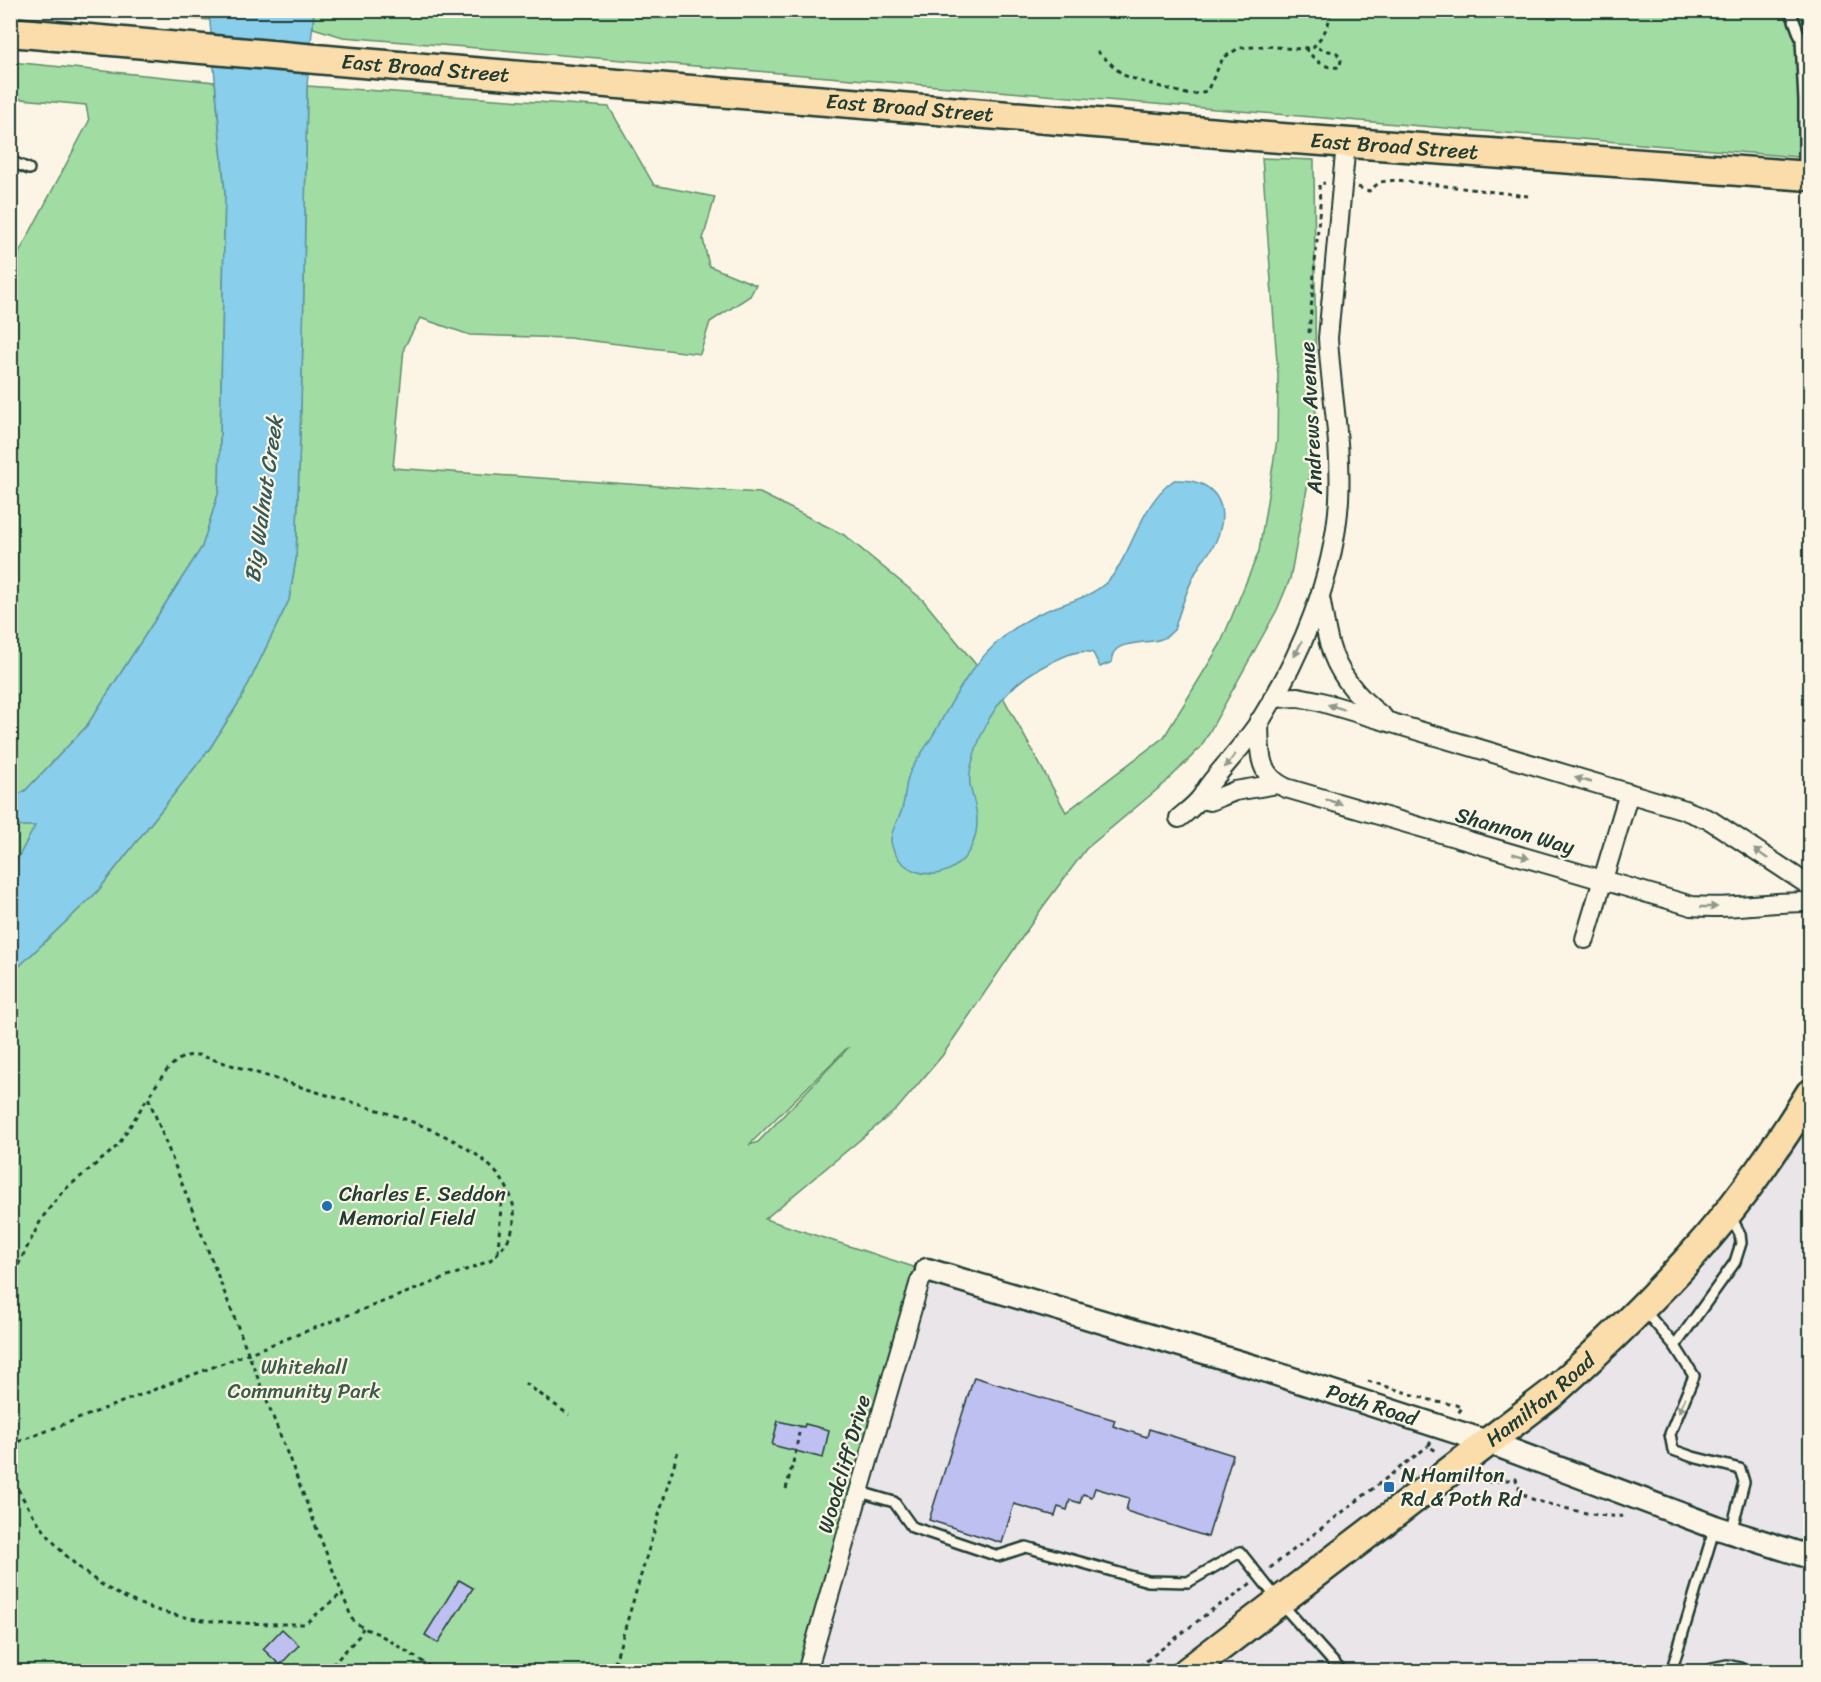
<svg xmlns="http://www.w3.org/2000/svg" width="1821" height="1682" viewBox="0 0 1821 1682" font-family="Sriracha,sans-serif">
	<rect width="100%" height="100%" fill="#fcf5e5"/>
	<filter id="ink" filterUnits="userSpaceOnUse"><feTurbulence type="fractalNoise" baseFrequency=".0167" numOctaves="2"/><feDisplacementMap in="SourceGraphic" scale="12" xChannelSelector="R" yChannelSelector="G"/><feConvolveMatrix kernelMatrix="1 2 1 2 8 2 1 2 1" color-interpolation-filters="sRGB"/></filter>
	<g filter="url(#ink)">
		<!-- built -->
		<path fill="#eae5e9" d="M1810,1087V1671L799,1672L917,1268L1489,1448L1591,1362Z"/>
		<!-- green -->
		<g fill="#a1dca2" stroke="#608c6b" stroke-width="1.5" fill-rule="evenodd">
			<path d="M314,10L1810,11V158L343,37L313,28Z"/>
			<path d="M102,11H209V20Z"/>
			<path d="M11,62L215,82L225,193L219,491L202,547L86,727L25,791L11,798L10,270L89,121L86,105L11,98Z"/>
			<path d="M307,86L609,107L654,185L715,197L703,239L709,266L756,285L750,296L710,322L700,354L569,338L470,335L420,318L404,348L393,468L760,493L844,535L923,600L1004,699L1066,812L1164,737L1220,645L1259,551L1277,440L1278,376L1262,158L1314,160L1316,428L1309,478L1290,579L1277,610L1201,747L1165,783L1086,849L1042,908L942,1056L897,1109L765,1219L917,1268L799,1671H11V974L97,892L210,748L241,699L289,600L296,559L303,340ZM848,1048L758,1142L749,1145L847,1048Z"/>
			<path d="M36,825L11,871V831L21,826Z"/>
		</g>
		<!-- water -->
		<g fill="#89ceeb" stroke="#5f94a2" stroke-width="1.5">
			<path d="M209,11H314L307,86L303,340L296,559L289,600L241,699L210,748L97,892L11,974V871L35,826H21L11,831V798L25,791L86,727L202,547L219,491L225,193Z"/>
			<path d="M1174,480C1216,478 1232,506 1215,543C1210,553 1202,560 1197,570C1187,587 1180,611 1174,630C1169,635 1164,639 1158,640C1143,644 1109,640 1112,662L1100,667L1093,653C1079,647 1059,659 1046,665C1005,684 981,723 971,767C966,789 977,800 977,820C978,853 950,884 915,871C902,865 893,856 891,841C890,832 898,821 901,812C906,799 904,785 910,772C917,758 928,745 936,730C957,692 973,661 1008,633C1019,625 1031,617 1043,612C1065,602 1089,599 1108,581C1117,572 1121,562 1127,551C1140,525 1150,497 1174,480Z"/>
		</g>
		<!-- building -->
		<g fill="#bfc0f2" stroke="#1f3d34" stroke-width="1.5">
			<path d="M974,1377L1115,1420L1113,1426L1147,1437L1149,1429L1233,1455L1208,1537L1126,1511L1129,1498L1095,1488L1092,1497L1083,1494L1080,1503L1070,1500L1067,1510L1058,1507L1055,1516L1014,1504L1002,1543L929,1520Z"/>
			<path d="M778,1421L804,1427L805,1424L829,1430L823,1458L772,1445Z"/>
			<path d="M459,1580L473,1588L438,1643L425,1635Z"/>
			<path d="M282,1629L299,1645L280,1665L263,1649Z"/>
		</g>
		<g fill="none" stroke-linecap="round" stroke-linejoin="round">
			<defs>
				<g id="service">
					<path d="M1790,10L1801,39L1804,101V171"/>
					<path d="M10,161L29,169"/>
					<path d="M1730,1215L1740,1234L1741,1243L1735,1262L1675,1346L1694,1376L1670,1434L1673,1450L1693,1457L1740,1469L1744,1482L1731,1532"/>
					<path d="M1643,1309L1675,1346"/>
					<path d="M860,1492L894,1502L912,1527L998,1556L1026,1547L1148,1581L1188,1582L1240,1552L1279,1601L1342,1672"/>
					<path d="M1671,1672L1715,1527"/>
					<path d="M1711,1672L1712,1668L1727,1665L1740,1668"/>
				</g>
				<g id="minor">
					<path d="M1320,597C1323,612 1325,628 1329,643C1337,673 1358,698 1383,717"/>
					<path d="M1273,698L1298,697L1318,701L1682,809L1710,820L1810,886"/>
					<path d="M1259,721C1260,750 1256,774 1286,788L1692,906C1731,910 1771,901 1810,902"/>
					<path d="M1200,799L1210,801L1235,791L1278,784"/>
					<path d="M1179,818C1186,812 1193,807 1199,800C1203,796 1205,790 1209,785C1226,763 1245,744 1260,721C1301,656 1334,578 1339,500C1342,444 1331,393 1328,338L1346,143"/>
					<path d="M1585,939L1629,793"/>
					<path d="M807,1672L906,1329L920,1281L927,1270"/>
				</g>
				<g id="tertiary">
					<path id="s1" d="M927,1270L1255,1367L1444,1428L1494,1444L1715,1527L1810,1557"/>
				</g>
				<g id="primary">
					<path id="s2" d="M10,32L350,62L1267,137L1810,176"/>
					<path id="s3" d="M1187,1672L1551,1394C1601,1349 1649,1303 1694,1253C1738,1204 1776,1149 1810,1094"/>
				</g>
			</defs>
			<!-- service casing -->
			<use href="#service" stroke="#1f3d34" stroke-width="14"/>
			<!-- minor casing -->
			<use href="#minor" stroke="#1f3d34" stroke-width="22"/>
			<!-- tertiary casing -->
			<use href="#tertiary" stroke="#1f3d34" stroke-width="27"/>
			<!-- primary casing -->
			<use href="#primary" stroke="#1f3d34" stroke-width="33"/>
			<!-- path -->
			<g stroke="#1f3d34" stroke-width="3" stroke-dasharray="4.5 4.5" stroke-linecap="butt">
				<path d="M489,10L508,13L521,10"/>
				<path d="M1305,48C1315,60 1323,69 1340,67L1341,60L1337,53L1313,47"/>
				<path d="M1097,51L1123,75L1140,81L1190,95L1207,91L1223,58L1239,48L1266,46L1295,49L1313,47C1322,37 1331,25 1330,10"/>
				<path d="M1358,187L1369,191L1380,182L1397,180L1528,196"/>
				<path d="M1309,333L1320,205L1319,184L1325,183"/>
				<path d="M498,1252L501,1205L508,1192"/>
				<path d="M10,1281L42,1218L63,1191L112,1151L119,1144L148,1097"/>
				<path d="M1368,1381L1437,1402L1456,1405L1462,1408L1458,1413"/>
				<path d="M525,1383L569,1415"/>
				<path d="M1431,1442L1428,1446L1438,1452"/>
				<path d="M10,1445L489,1261C506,1247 516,1232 514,1210C505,1139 377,1110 320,1093C279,1080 239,1067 198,1055C173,1053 161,1079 148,1097L161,1130L352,1619L363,1628L379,1634L439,1672"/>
				<path d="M10,1473C51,1561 116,1612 213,1621C244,1624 274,1624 305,1624L342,1593"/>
				<path d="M1480,1477L1489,1482L1516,1479C1518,1486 1519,1491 1525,1495C1533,1501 1543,1502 1552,1505C1577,1511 1601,1518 1627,1516"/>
				<path d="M786,1489L795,1455L800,1427"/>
				<path d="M1270,1568L1428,1446"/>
				<path d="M326,1672L359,1636L363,1628"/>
				<path d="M612,1672L679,1448"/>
				<path d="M1132,1672L1217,1606L1231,1599L1251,1583"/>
			</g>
			<!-- service -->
			<use href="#service" stroke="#fcf5e5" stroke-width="9"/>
			<!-- minor -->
			<use href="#minor" stroke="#fcf5e5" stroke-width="18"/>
			<!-- tertiary -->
			<use href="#tertiary" stroke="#fcf5e5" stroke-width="22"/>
			<!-- primary -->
			<use href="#primary" stroke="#fbddab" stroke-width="28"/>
		</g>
		<!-- one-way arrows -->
		<defs><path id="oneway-solid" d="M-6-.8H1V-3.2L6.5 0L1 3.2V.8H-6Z" transform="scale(1.5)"/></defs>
		<g fill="#8e998c">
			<use href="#oneway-solid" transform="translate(1298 649) rotate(116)"/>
			<use href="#oneway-solid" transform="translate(1336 707) rotate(-163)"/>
			<use href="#oneway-solid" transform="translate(1230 761) rotate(129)"/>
			<use href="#oneway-solid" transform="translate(1583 780) rotate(-164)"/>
			<use href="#oneway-solid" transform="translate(1334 802) rotate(16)"/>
			<use href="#oneway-solid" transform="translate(1761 854) rotate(-145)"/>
			<use href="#oneway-solid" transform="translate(1521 856) rotate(16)"/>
			<use href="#oneway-solid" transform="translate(1709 907)"/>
			<use href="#oneway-solid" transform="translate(1682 1405) rotate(112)"/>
		</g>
	</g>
	<!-- markers -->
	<g fill="#1f6fb2" stroke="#fcf5e5" stroke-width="2">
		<circle cx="327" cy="1206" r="6"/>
		<rect x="1383" y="1481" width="12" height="12" rx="3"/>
	</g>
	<g text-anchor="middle" stroke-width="4.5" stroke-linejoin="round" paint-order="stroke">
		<!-- street labels -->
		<g font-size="21" fill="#1f3d34" stroke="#fcf5e5">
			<text dy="7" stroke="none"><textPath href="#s2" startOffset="417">East Broad Street</textPath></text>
			<text dy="7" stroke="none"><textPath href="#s2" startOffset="903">East Broad Street</textPath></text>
			<text dy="7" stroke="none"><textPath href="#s2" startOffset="1389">East Broad Street</textPath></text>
			<text transform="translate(1311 418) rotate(-93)" y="7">Andrews Avenue</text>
			<text transform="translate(1515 831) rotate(16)" y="7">Shannon Way</text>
			<text dy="7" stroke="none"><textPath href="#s3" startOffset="446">Hamilton Road</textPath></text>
			<text dy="7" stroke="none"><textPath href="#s1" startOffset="465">Poth Road</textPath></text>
			<text transform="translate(844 1464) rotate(-74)" y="7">Woodcliff Drive</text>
		</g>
		<!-- poi labels -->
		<g font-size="21" fill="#1f3d34" stroke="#fcf5e5" text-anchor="start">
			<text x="339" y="1201">Charles E. Seddon<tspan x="339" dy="24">Memorial Field</tspan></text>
			<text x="1401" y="1482">N Hamilton<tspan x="1401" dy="24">Rd &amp; Poth Rd</tspan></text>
		</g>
		<!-- park labels -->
		<g font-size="21" fill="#395d4a" stroke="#fcf5e5">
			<text x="304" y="1374">Whitehall<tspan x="304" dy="24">Community Park</tspan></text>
		</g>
		<!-- water labels -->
		<g font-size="22" font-style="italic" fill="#345a59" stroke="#fcf5e5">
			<text transform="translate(263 499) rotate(-82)" y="8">Big Walnut Creek</text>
		</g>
	</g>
	<!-- margin -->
	<rect width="1821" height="1682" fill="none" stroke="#fcf5e5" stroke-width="36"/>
	<rect x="18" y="18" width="1785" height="1646" fill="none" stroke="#1f3d34" stroke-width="2" filter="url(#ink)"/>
</svg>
